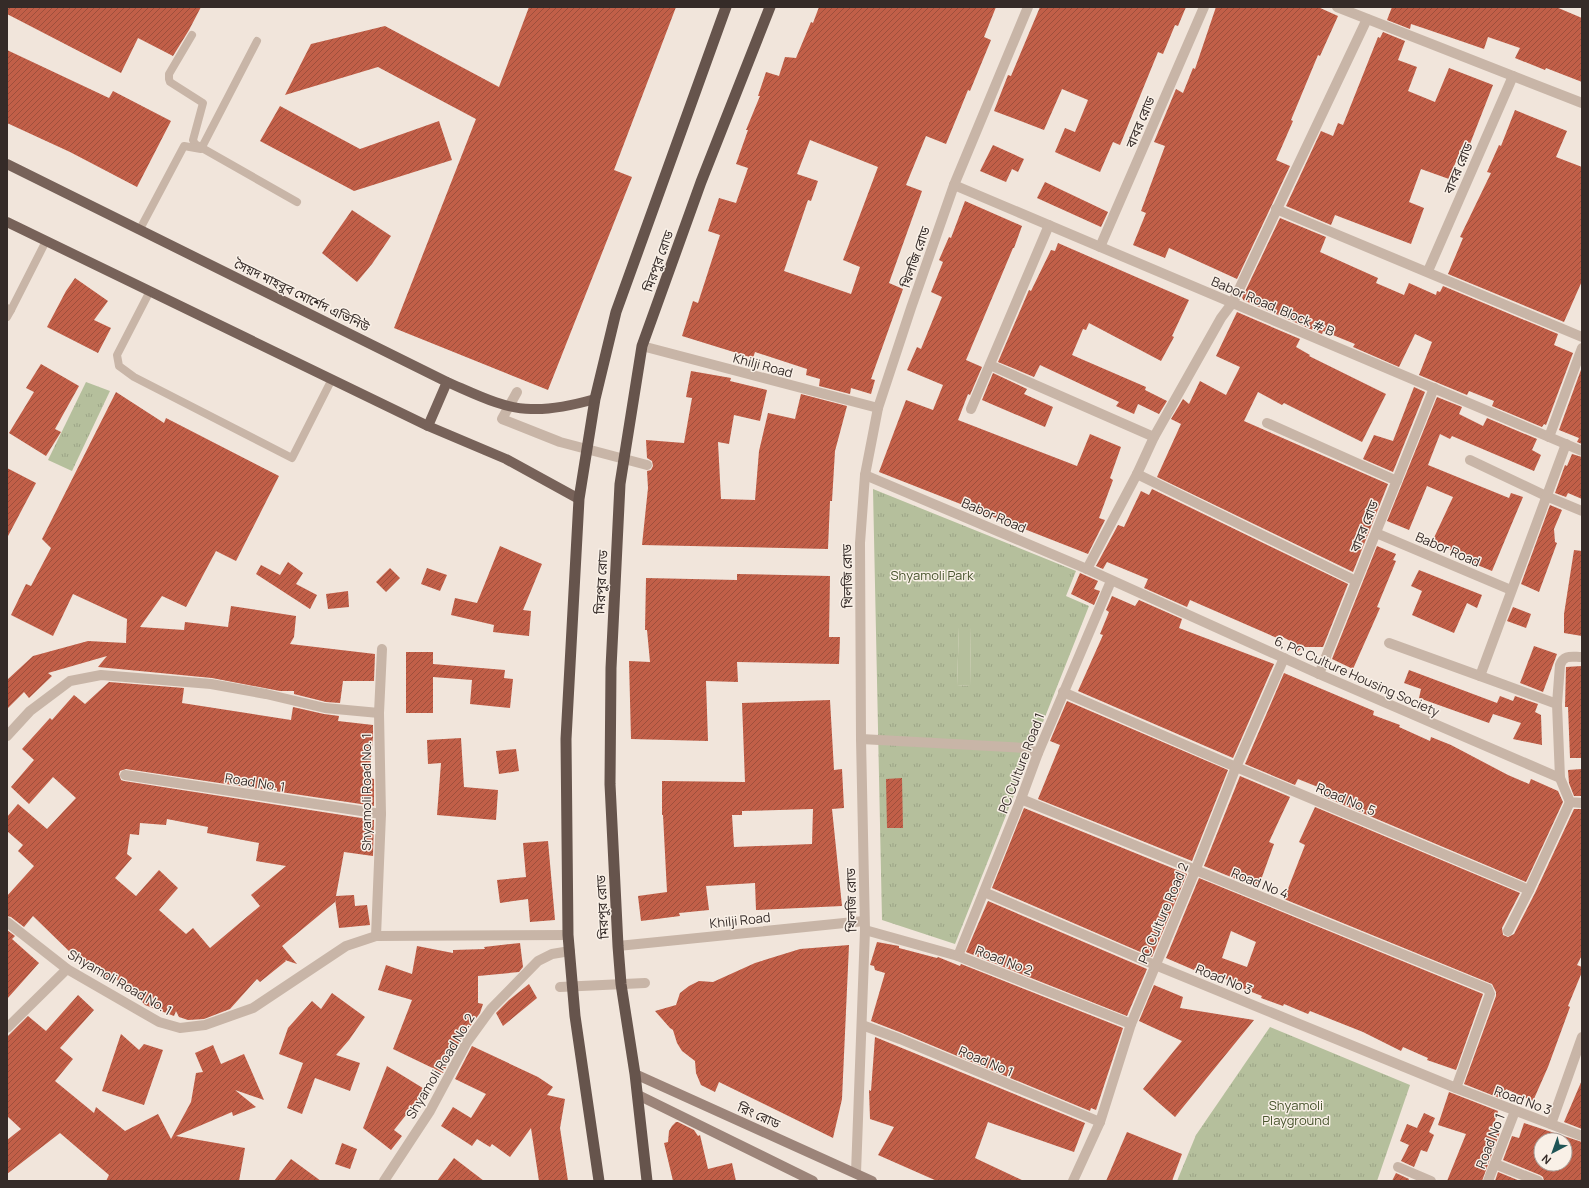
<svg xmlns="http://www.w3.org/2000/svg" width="1589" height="1188" viewBox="0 0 1589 1188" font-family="Manrope,'Noto Sans Bengali',sans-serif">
	<defs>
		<pattern id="park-tufts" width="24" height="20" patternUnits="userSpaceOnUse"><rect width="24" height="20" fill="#b5bf9c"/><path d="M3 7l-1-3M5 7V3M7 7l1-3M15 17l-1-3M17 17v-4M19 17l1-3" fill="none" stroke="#9ca486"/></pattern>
		<pattern id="building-hatch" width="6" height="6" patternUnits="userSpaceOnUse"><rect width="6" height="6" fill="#c15f48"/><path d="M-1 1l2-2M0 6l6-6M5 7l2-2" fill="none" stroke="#9e4f3c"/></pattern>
	</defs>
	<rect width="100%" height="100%" fill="#f1e5db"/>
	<!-- green -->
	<path fill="#b5bf9c" d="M959,627H971L970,686L957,685Z"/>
	<!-- park -->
	<g fill="url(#park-tufts)" fill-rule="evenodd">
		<path d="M86,382L110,391L72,471L48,460Z"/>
		<path d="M873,489L1076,571L1066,596L1089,606L955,944L882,920ZM959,627L971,628L970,686L957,685Z"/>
		<path d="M1270,1027L1410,1085L1377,1181H1177L1196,1135Z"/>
	</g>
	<!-- building -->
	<g fill="url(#building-hatch)" fill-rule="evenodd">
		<path d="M7,7H201L189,30L173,56L138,38L121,73L7,14Z"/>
		<path d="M529,7H676L614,170L632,177L548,390L394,328L476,119L378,67L285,95L311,44L385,26L499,87Z"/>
		<path d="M819,7H996L984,37L991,40L970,91L968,90L946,144L926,136L906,185L922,191L889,283L903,289L871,379L875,380L871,394L851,388L850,394L819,386L820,379L806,375L807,369L755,352L753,358L682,336L693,301L698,303L720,235L708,231L719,198L736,203L748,168L736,164L748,130H746L760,96H758L766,72L779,76L785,57L796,58L811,22L813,23ZM810,140L878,167L843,260L860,267L851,294L784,271L808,200L811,201L818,181L797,174Z"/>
		<path d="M1040,7H1186L1178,26L1175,25L1163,54L1158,52L1120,145L1113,142L1100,172L1055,152L1065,128L1075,132L1088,100L1062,89L1044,130L994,111L1008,75L1011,76Z"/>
		<path d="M1216,7H1318L1338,16L1320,56L1318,55L1291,120L1293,121L1276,160L1290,166L1237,279L1169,248L1165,258L1133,245L1146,213L1141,211L1165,146L1154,142L1176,89L1183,93L1193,68L1195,69Z"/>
		<path d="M1392,7H1556L1582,18V82L1546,68L1545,70L1515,58L1520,48L1488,37L1484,49L1426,29L1411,24L1410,29L1387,20Z"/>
		<path d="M1383,32L1405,41L1398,60L1417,67L1408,91L1435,102L1449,68L1493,85L1468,149L1462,146L1449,179L1421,169L1409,202L1424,208L1411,244L1335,215L1331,225L1286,206L1321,131L1333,136L1338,123L1343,125L1378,37L1380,38Z"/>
		<path d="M7,50L109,98L113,91L171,121L137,187L70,152L7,123Z"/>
		<path d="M280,106L360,149L439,121L452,160L354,191L260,141Z"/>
		<path d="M1515,110L1567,131L1556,157L1582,167V281L1564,322L1448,274L1463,238L1460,237L1491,173L1487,172L1499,145L1501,146Z"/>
		<path d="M993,145L1024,159L1018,172L1012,169L1006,182L980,171Z"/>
		<path d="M1045,182L1108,212L1101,227L1037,198Z"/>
		<path d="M965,201L1022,226L1014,248H1013L966,360L982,367L970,395L968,394L958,420L1077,466L1090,434L1121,447L1110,478L1113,480L1099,518L1105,520L1088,554L879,472L906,400L933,410L943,385L907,370L917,347L921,349L942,297L931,292L943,262L939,260L949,237L951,238Z"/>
		<path d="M352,210L391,236L372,264L357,282L322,253Z"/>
		<path d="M1280,218L1326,237L1320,252L1378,278L1376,283L1404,295L1409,283L1436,295L1437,291L1440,292L1443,286L1558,334L1554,345L1573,353L1546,425L1544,424L1542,427L1492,406L1494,401L1469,391L1467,395L1419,375L1432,342L1415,334L1399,367L1353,347L1355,344L1323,331L1322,334L1243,300V299L1242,298Z"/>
		<path d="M1058,243L1189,300L1172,336L1174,337L1161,361L1089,323L1086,330L1083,329L1072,355L1146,387L1145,390L1167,401L1159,414L1138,404L1134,414L1116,406L1119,402L1040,365L1034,377L998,362L1029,290L1031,291L1051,250L1055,251Z"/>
		<path d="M75,278L108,301L94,320L111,328L98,353L47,327L66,291Z"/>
		<path d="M1237,312L1300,339L1296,347L1310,355L1309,356L1386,394L1362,442L1284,403L1282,405L1258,392L1244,421L1388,484L1353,572L1157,477L1181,424L1171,419L1183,399L1189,404L1200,381L1226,395L1240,367L1216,356Z"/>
		<path d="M41,364L79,386L55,429L61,432L46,456L9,433L34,392L26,388Z"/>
		<path d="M1582,367V444L1577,442L1579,438L1559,430Z"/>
		<path d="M691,371L731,378L730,381L767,390L760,421L734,415L729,444L718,442L721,499L755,500L759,451L768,413L795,419L801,394L847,406L835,451L832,501H830L828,549L642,545L648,488L647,471L651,470L653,466L652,461L647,458L646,440L684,443L692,398L686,397Z"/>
		<path d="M993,373L1027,389L1024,394L1053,407L1045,427L982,400Z"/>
		<path d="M1414,387L1425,392L1393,472L1363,459L1374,435L1393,441Z"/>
		<path d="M116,392L164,423L166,418L279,476L236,561L216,551L186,607L162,596L140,627L184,630L185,622L228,627L231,606L296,616L294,637L290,644L375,654L374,681H343L340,703L326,702L294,694V691H280L212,678L98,667L107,656L48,673L52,676L29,698L24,692L7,709V680L33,656L88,641L126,643L127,619L73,594L53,636L11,615L26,584L31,586L51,548L42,539Z"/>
		<path d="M1437,397L1462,407L1459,414L1483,426L1487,418L1537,439L1532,450L1541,455L1534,471L1452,436L1450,439L1440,434L1428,465L1509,498L1511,493L1523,497L1492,571L1470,562L1471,559L1432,542L1453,497L1427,486L1409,530L1387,521Z"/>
		<path d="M1572,454L1582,457V499L1568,493L1566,497L1555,493L1565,465L1567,466Z"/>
		<path d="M7,468L36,483L7,538Z"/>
		<path d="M1152,489L1348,584L1323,647H1303L1297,652L1294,643L1279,635L1277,638L1190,600L1187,607L1144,588L1148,579L1107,562L1103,569L1096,566L1118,525L1124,527L1141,491L1149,495Z"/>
		<path d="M1550,505L1562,510L1554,529L1555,542L1557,543L1539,592L1521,584Z"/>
		<path d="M500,546L542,564L523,610L531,611L529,636L493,632L494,625L451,615L455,598L477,603Z"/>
		<path d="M1377,546L1396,554L1393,560L1396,561L1377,607L1380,608L1353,669L1332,659Z"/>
		<path d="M1574,550L1582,551V636L1564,633V614Z"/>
		<path d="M288,562L303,573L296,584L317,595L310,609L256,574L261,565L280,575Z"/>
		<path d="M390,568L400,578L386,592L376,582Z"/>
		<path d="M427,568L447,575L440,591L421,584Z"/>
		<path d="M1419,570L1482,595L1477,608L1467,603L1454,633L1412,615L1422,591L1411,586Z"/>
		<path d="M1080,573L1098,581L1094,589L1100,591L1094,605L1071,594Z"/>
		<path d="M737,574L830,576L829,637H840L839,664L737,662L738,682L706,681L708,741L631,739L629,661L650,662L647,630H645L646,578L737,580Z"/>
		<path d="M348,591L349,607L328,609L326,594Z"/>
		<path d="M1112,596L1135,606L1139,600L1182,619L1179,628L1274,664L1233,758L1078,691L1103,635L1100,634L1109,612L1106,610Z"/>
		<path d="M1513,607L1531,614L1526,628L1507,621Z"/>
		<path d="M1534,646L1557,654L1543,692L1520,683Z"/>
		<path d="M406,652H433V664L505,670L504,678L513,679L510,708L470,704L472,680L433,677V713H406Z"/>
		<path d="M1582,666V758H1570L1568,707H1565L1566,667Z"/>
		<path d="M1409,670L1497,703L1500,696L1513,701L1515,696L1538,704L1535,712L1541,715L1542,745L1513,739L1521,723L1493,714L1489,723L1419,698L1421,689L1404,683Z"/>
		<path d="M1284,673L1374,711L1373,715L1400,725L1399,727L1430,741L1431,737L1451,745L1508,775L1529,784L1531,779L1558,791L1563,802L1526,882L1320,795L1323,789L1298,779L1295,785L1245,764Z"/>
		<path d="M109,682L184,688L182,703L291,720L293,707L324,714L339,716L338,721L373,725V737L369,778L374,779V806L126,769L120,771L119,774L121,780L124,781L374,820L373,856L344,852L336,896L354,895L355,906L367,905L370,925L339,928L335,899V902L282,946L297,964L285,960L286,961L260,982L257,979L230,1009L204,1019L188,1020L179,1017L176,1011L174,1016L145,1005L129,987L126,990L112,974L107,979L94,963L88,968L75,954L73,955L33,916L24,927L11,917L7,916V896L34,866L18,851L23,845L7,831V817L18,804L47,829L76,798L53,777L29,804L11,787L34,760L22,749L50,718L52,720L74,695L85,704ZM167,819L208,827L207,833L259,843L256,861L286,866L251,895L260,906L210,948L193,928L186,934L159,910L178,888L159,870L136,896L115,878L132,858L127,854L130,834L139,835L140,823L166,825Z"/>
		<path d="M830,700L834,770L842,769L844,808L832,809L842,906L756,910L755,883L706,886L709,910L679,913L680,916L641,921L638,896L667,892L663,815H662V781L745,782L742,703ZM813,809L812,844L734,847L732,815H742V811Z"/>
		<path d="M1067,701L1228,770L1192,861L1038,799L1060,745L1050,741Z"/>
		<path d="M461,738L464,787L498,790L496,820L437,815L441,763L428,764L427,740Z"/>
		<path d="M516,749L519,771L499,774L496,751Z"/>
		<path d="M1582,769V796H1574L1569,783L1568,770Z"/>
		<path d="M1240,776L1290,797L1269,842L1274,844L1258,888L1204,866Z"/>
		<path d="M902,778L903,828H887L886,779Z"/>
		<path d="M1315,807L1520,893L1502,928L1503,935L1508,937L1514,934L1535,893L1574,809H1582V955L1577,965L1582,967V972L1568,1006L1570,1007L1548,1067L1533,1101L1506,1089L1502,1099L1464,1084L1496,996V992L1492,984L1284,899L1305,845L1299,842Z"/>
		<path d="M1024,808L1187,874L1152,957L992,888Z"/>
		<path d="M548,841L555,920L530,922L528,899L500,903L497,880L526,877L523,843Z"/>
		<path d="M1199,878L1483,994L1456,1070L1427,1060L1428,1058L1403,1047L1401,1051L1363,1032L1310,1011L1308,1014L1284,1004L1283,1006L1261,998L1262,996L1239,987L1240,985L1221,977L1195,968L1194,970L1166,958ZM1231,931L1256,942L1247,967L1222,958Z"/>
		<path d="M988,901L1147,969L1127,1016L966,952Z"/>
		<path d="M7,930L15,936L12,939L39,963L7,999Z"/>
		<path d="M877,942L899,946V948L937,958L938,957L960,966L961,964L1123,1028L1096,1110L1091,1108L1090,1111L902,1033L871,1021L885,973L875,970L874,966L870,965Z"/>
		<path d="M520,943L523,967L519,972L478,976V1003L483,1004L480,1013L461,1039L443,1073L393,1049L412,1000L378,990L386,965L412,974L417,946L453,953V950L485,949L484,947Z"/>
		<path d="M849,945L842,1099L833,1138L719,1082L715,1092L701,1085L696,1073L695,1061L682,1051L677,1043L673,1030L670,1028L655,1011L676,1005L680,993L689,986L699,981L713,982L755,963L800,949Z"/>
		<path d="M529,984L537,998L503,1026L496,1013L509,1000Z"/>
		<path d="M1154,985L1183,997L1180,1008L1254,1020L1175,1117L1143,1089L1182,1041L1139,1021Z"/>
		<path d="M332,993L365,1017L349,1040L336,1055L360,1063L350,1091L315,1078L302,1114L287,1108L303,1063L279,1054L288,1028L312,1001L321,1009Z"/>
		<path d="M78,995L94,1010L60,1048L73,1059L55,1081L94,1113L96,1107L125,1131L158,1114L171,1139L191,1102L196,1073L203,1072L195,1053L213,1045L221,1064L244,1054L264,1100L235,1090L256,1107L233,1116L232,1112L176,1136L245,1148L239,1181H106L109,1175L60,1133L7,1174V1140L21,1129L7,1116V1037L28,1016L46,1031Z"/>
		<path d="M121,1034L139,1050L144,1044L163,1050L144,1105L102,1091Z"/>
		<path d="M875,1037L1085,1123L1074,1152L988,1122L975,1158L1024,1181H937L878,1155L894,1127L870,1119L869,1090L871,1091Z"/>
		<path d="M472,1046L538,1077L553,1087L547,1095L565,1099L560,1128L568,1181H539L531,1128L510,1157L492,1144L490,1147L477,1139L472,1146L441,1126L453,1107L471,1118L486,1094L455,1079Z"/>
		<path d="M387,1066L426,1090L394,1130L402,1136L391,1150L363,1128Z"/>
		<path d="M1582,1080V1129L1564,1122Z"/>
		<path d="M1449,1092L1498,1111L1492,1130L1500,1132L1482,1181H1447L1466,1134L1438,1125Z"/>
		<path d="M1424,1113L1435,1118L1429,1132L1434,1135L1427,1152L1421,1150L1414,1167L1401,1161L1409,1145L1400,1141L1407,1124L1417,1128Z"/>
		<path d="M676,1122H678L694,1130L698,1136L700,1135L708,1169L732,1163L736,1181H673L664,1143L668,1142L669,1131L672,1126Z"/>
		<path d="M1524,1123L1582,1142V1181H1544L1543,1177L1540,1175L1503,1160L1512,1136L1519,1138ZM1541,1140H1565V1164H1541Z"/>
		<path d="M1127,1132L1182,1154L1172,1181H1106Z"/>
		<path d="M342,1143L357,1149L350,1169L335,1164Z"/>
		<path d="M454,1158L484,1181H437Z"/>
		<path d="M291,1159L321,1181H274Z"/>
		<path d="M1498,1172L1520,1181H1495Z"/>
		<path d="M1396,1173L1409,1179L1408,1181H1392Z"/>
	</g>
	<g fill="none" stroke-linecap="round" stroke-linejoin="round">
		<!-- service -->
		<g stroke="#c8b5a7" stroke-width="8">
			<path d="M192,35L169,74V79L170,82L203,103L193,140L195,144L297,202"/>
			<path d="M140,229L184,146L201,149L257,41"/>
			<path d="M150,291L117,355L119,366L134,377L292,458L332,379"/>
			<path d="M7,308L11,310L7,317"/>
			<path d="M11,310L46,241"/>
		</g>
		<!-- pedestrian -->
		<g stroke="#c8b5a7" stroke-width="10">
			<path d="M517,392L502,419L560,442L647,465"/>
			<path d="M861,739L1025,748L1038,753"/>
			<path d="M560,987L645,983"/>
		</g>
		<!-- minor -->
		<g stroke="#c8b5a7" stroke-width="10">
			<path d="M1337,7L1582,103"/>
			<path d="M954,185L1582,451"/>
			<path d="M1276,209L1582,337"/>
			<path d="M1100,247L1204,7"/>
			<path d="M1428,271L1513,76"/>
			<path d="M642,346L878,408"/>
			<path d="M990,365L1154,437"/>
			<path d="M971,409L1049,225"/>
			<path d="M1267,423L1397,481"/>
			<path d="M1549,437L1582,348"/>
			<path d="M1470,460L1546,496L1582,511"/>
			<path d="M1137,474L1356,581"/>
			<path d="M865,475L1087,569L1319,674L1560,778L1570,802L1582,803"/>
			<path d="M1376,533L1511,590"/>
			<path d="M1087,569L1137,474L1154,437L1221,318L1233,302L1367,19"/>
			<path d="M1389,643L1480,676"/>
			<path d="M1319,674L1434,388"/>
			<path d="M1063,692L1236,767L1529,890L1570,802"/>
			<path d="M1557,704L1560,665C1564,654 1572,657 1582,657"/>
			<path d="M7,736L30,711L70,681L101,675L211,684L266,694L325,708L379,713"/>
			<path d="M125,775L381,814"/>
			<path d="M1560,778L1557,704L1480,676L1566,444"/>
			<path d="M984,892L1155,965L1456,1088L1490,994L1488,989L1021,799"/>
			<path d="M7,922L67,969L159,1022L180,1028L205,1025L253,1008L346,946L376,936L381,814L379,713L382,649"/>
			<path d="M865,930L958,956L1131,1024"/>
			<path d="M1508,931L1529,890"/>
			<path d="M376,936L568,935"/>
			<path d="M618,946L864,921"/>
			<path d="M958,956L1021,799L1038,753L1111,581"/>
			<path d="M862,1025L900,1039L1100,1122"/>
			<path d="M7,1028L67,969"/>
			<path d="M1456,1088L1582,1136"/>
			<path d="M1551,1124L1582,1037"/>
			<path d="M1495,1164L1538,1181"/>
			<path d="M1398,1167L1431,1181"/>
			<path d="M856,1173L865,930L861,739L860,543L865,475L878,408L911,308L954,185L1028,7"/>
			<path d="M384,1181L430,1111L467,1042L491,1009L538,961L552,954L570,951"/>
			<path d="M1073,1181L1100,1122L1131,1024L1195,871L1236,767L1284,658"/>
			<path d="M1488,1181L1515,1111"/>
		</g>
		<!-- secondary -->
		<g stroke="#9c8479" stroke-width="10">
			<path d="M635,1074L872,1181"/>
			<path d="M638,1095L813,1181"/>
		</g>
		<!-- primary -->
		<g stroke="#776259" stroke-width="10">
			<path d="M7,164L447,382C473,393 503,409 531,409C553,410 574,405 595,399"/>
			<path d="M7,222L428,426L506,459L579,499"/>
			<path d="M428,426L447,382"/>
		</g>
		<!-- trunk -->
		<g stroke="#66544c" stroke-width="11">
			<path d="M599,1181L575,1016L568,935L566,739L579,499L595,399L616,312L726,7"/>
			<path d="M647,1181L635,1074L621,984L618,946L610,784L611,668L620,484L642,346L701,182L770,7"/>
		</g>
	</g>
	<g text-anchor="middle" stroke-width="3" stroke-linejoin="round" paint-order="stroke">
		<!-- street labels -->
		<g font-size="13" fill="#352b28" stroke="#f9f0e7">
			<text transform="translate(1140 122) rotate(-67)" y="5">বাবর রোড</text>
			<text transform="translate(1458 168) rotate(-67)" y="5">বাবর রোড</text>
			<text transform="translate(915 257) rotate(-71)" y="5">খিলজি রোড</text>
			<text transform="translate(658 261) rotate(-70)" y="5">মিরপুর রোড</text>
			<text transform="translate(302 295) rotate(26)" y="5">সৈয়দ মাহবুব মোর্শেদ এভিনিউ</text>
			<text transform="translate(1273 306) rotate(23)" y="5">Babor Road, Block # B</text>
			<text transform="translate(763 365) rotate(15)" y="5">Khilji Road</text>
			<text transform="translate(994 515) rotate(23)" y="5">Babor Road</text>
			<text transform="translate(1364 526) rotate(-68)" y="5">বাবর রোড</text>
			<text transform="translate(1448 549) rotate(23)" y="5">Babor Road</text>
			<text transform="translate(847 576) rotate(-91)" y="5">খিলজি রোড</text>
			<text transform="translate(601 582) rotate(-87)" y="5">মিরপুর রোড</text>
			<text transform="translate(1357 676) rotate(24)" y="5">6, PC Culture Housing Society</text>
			<text transform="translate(1021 763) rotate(-69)" y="5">PC Culture Road 1</text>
			<text transform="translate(255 782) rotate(9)" y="5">Road No. 1</text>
			<text transform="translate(366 792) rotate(-90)" y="5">Shyamoli Road No. 1</text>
			<text transform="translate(1346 799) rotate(23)" y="5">Road No. 5</text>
			<text transform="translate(1260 883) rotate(22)" y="5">Road No 4</text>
			<text transform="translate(851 900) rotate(-91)" y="5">খিলজি রোড</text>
			<text transform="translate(602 907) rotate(-93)" y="5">মিরপুর রোড</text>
			<text transform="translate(1163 913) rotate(-67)" y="5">PC Culture Road 2</text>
			<text transform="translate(740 920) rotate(-6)" y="5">Khilji Road</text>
			<text transform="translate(1004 960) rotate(21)" y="5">Road No 2</text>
			<text transform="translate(1224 979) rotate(22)" y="5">Road No 3</text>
			<text transform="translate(120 982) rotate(30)" y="5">Shyamoli Road No. 1</text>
			<text transform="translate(986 1061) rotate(23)" y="5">Road No 1</text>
			<text transform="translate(440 1066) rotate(-59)" y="5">Shyamoli Road No. 2</text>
			<text transform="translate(1523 1100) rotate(20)" y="5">Road No 3</text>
			<text transform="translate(759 1115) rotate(24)" y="5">রিং রোড</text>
			<text transform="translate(1490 1141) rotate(-69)" y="5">Road No 1</text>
		</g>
		<!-- park labels -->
		<g font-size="13" fill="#47532c" stroke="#f9f0e7">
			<text x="932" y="580">Shyamoli Park</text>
			<text x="1296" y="1110">Shyamoli<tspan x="1296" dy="15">Playground</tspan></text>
		</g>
	</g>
	<!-- border -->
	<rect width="1589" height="1188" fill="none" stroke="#352b28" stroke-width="16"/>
	<!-- north arrow -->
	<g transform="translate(1553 1152) rotate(221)"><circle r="19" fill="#f9f0e7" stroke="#aba19b"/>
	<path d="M0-3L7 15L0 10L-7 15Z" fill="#1f5455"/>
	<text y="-6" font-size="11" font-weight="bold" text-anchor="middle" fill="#352b28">N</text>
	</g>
</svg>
